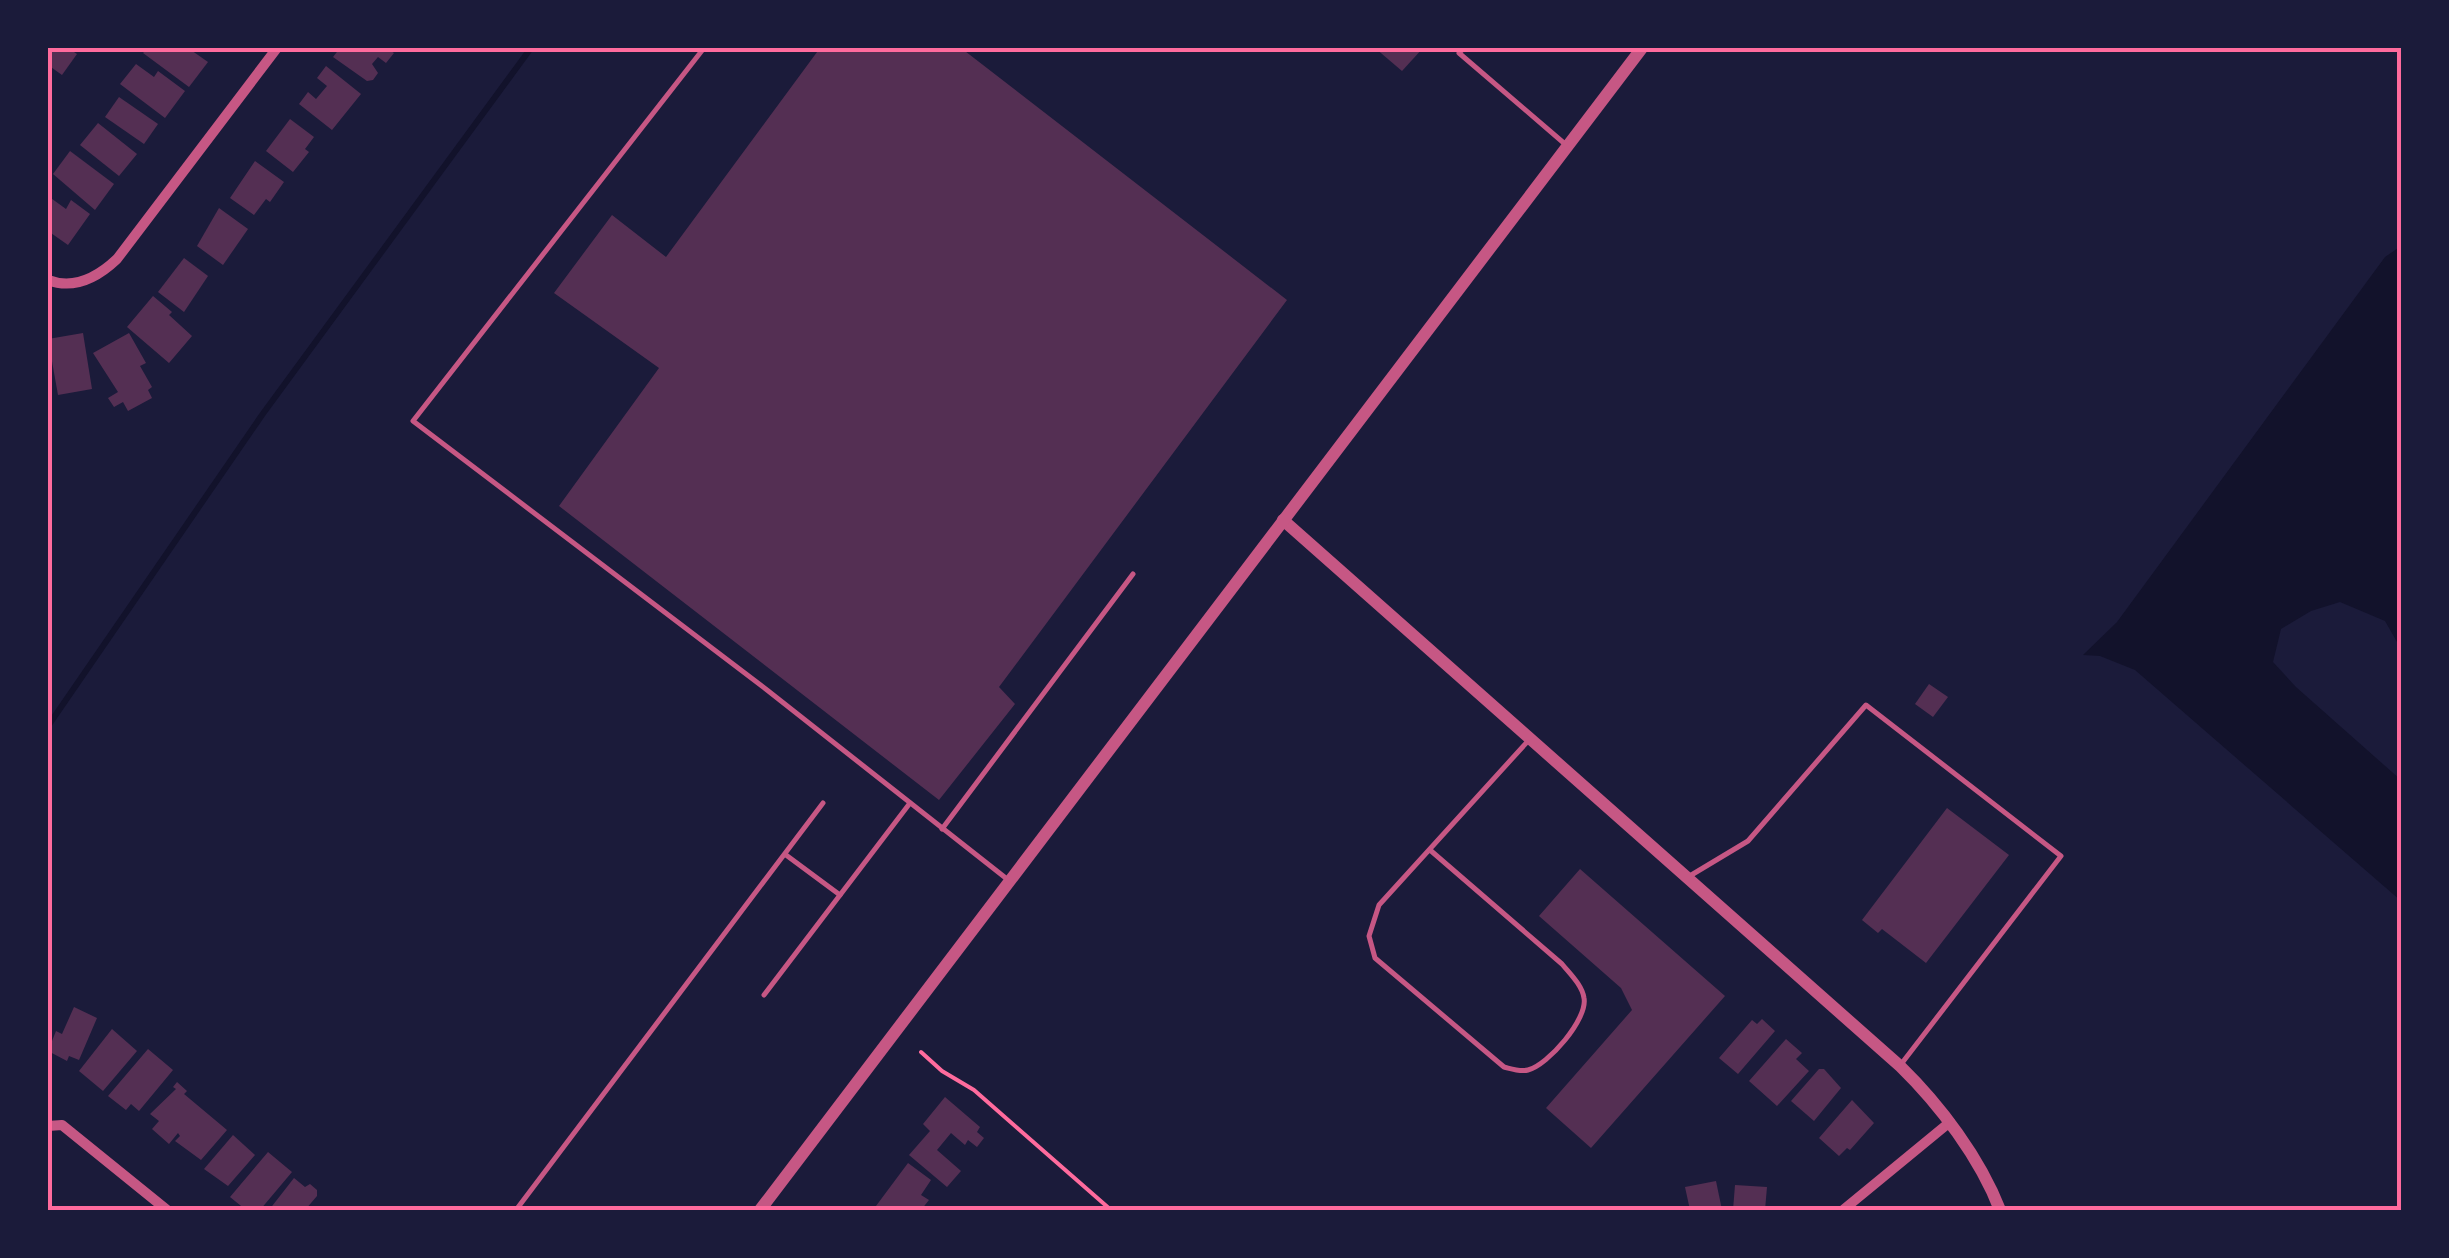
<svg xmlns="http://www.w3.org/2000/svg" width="2449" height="1258" viewBox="0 0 2449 1258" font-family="'Golos Text',sans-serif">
	<rect width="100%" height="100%" fill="#1b1b3a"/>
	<!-- water -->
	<path fill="#12122b" d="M2401,246V649L2385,621L2340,602L2311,611L2281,629L2273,662L2296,687L2401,780V901L2135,670L2100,656L2083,655L2117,622L2385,257Z"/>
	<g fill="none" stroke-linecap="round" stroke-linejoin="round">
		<!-- stream -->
		<path stroke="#12122b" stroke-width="6" d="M48,726L262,415L531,48"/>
	</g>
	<!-- building -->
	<g fill="#542f53">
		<path d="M48,48H68L77,54L62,75L48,65Z"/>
		<path d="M148,48H188L208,62L189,87L143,53Z"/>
		<path d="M340,48H386L394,53L386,63L378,57L372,64L378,73L373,80L367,81L333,57Z"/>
		<path d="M820,48H961L1287,300L999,687L1015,704L939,800L559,506L659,368L554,293L612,215L666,257Z"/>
		<path d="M1375,48H1423L1402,71Z"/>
		<path d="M136,64L154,77L158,71L185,91L165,118L120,84Z"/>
		<path d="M326,66L361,94L332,130L299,104L308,92L316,99L327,86L317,78Z"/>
		<path d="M119,97L158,124L144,144L105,117Z"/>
		<path d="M290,119L314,137L305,149L309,152L293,172L266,151Z"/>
		<path d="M98,123L137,154L119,176L80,145Z"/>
		<path d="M70,151L114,184L95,210L53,174Z"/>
		<path d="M255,161L284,182L270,202L266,199L254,215L230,198Z"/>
		<path d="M48,196L66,209L71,200L90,214L68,245L48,231Z"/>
		<path d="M219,208L248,229L223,265L197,246Z"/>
		<path d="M184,258L208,276L184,312L158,292Z"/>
		<path d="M153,296L172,312L169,315L192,336L169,363L127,327Z"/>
		<path d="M83,333L92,389L58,395L48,339Z"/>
		<path d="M129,333L146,363L140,366L152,387L148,390L152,398L128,411L123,402L114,407L108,398L118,392L93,353Z"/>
		<path d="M1929,684L1948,697L1933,717L1915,704Z"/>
		<path d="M1947,808L2009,855L1926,963L1882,929L1878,933L1862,920Z"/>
		<path d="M1580,869L1725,996L1591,1148L1546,1108L1632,1010L1621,988L1539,916Z"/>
		<path d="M74,1007L97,1018L79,1060L69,1056L67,1061L48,1051L56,1031L62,1034Z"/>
		<path d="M1762,1019L1775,1031L1738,1074L1719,1058L1752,1020L1757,1024Z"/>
		<path d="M112,1029L137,1051L103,1091L79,1071Z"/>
		<path d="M1786,1039L1802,1053L1796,1059L1809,1071L1777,1106L1749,1081Z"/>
		<path d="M148,1049L173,1070L139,1111L131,1104L126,1110L108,1096Z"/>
		<path d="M1819,1069H1824L1841,1088L1814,1121L1791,1101Z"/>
		<path d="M177,1082L187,1091L184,1094L227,1130L201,1160L175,1141L180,1136L178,1133L169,1144L152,1129L159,1121L150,1114L176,1089L173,1087Z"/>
		<path d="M945,1097L980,1127L977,1132L984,1138L977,1147L968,1140L965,1145L951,1133L937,1150L961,1171L947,1187L909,1155L930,1131L923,1124Z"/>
		<path d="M1852,1100L1874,1123L1850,1150L1847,1148L1839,1156L1819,1138Z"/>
		<path d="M233,1135L255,1155L228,1186L204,1169Z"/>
		<path d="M268,1152L292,1172L260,1210L249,1206L246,1210L230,1197Z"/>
		<path d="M908,1163L931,1180L921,1195L929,1200L921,1210H873Z"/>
		<path d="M294,1178L305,1187L310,1184L317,1190V1196L305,1210H269Z"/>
		<path d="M1716,1181L1722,1210H1690L1685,1187Z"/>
		<path d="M1735,1185L1767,1187L1765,1210H1733Z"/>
	</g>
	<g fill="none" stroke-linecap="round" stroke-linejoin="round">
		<!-- path -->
		<path stroke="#ff6b9d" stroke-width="4" d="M921,1052L942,1071L974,1090L1111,1210"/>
		<!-- service -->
		<g stroke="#c65784" stroke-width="5">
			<path d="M704,48L413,421L767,690L1007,879"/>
			<path d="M1464,48L1459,53L1565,144"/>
			<path d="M942,829L1133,574"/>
			<path d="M1430,850L1562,964C1570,974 1582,985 1584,998C1588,1019 1548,1065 1528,1070C1520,1072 1512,1069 1504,1067L1375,958L1369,936L1379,905L1528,741"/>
			<path d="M786,855L840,895"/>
			<path d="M1688,877L1748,841L1866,705L2061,856L1902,1063"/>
			<path d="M764,995L910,803"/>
			<path d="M516,1210L823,803"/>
		</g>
		<!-- minor -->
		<g stroke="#c65784" stroke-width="10">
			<path d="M48,280C74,290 98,277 117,259L277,48"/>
			<path d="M48,1126L62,1125L167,1210"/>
			<path d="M1843,1210L1950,1122"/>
		</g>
		<!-- tertiary -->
		<g stroke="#c65784" stroke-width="12">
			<path d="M1283,520L1900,1066C1940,1105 1980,1158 2000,1210"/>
			<path d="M760,1210L1642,48"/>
		</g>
	</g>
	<!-- border -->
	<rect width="2449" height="1258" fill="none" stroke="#1b1b3a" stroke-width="100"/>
	<rect x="50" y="50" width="2349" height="1158" fill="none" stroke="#ff6b9d" stroke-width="4"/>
</svg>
